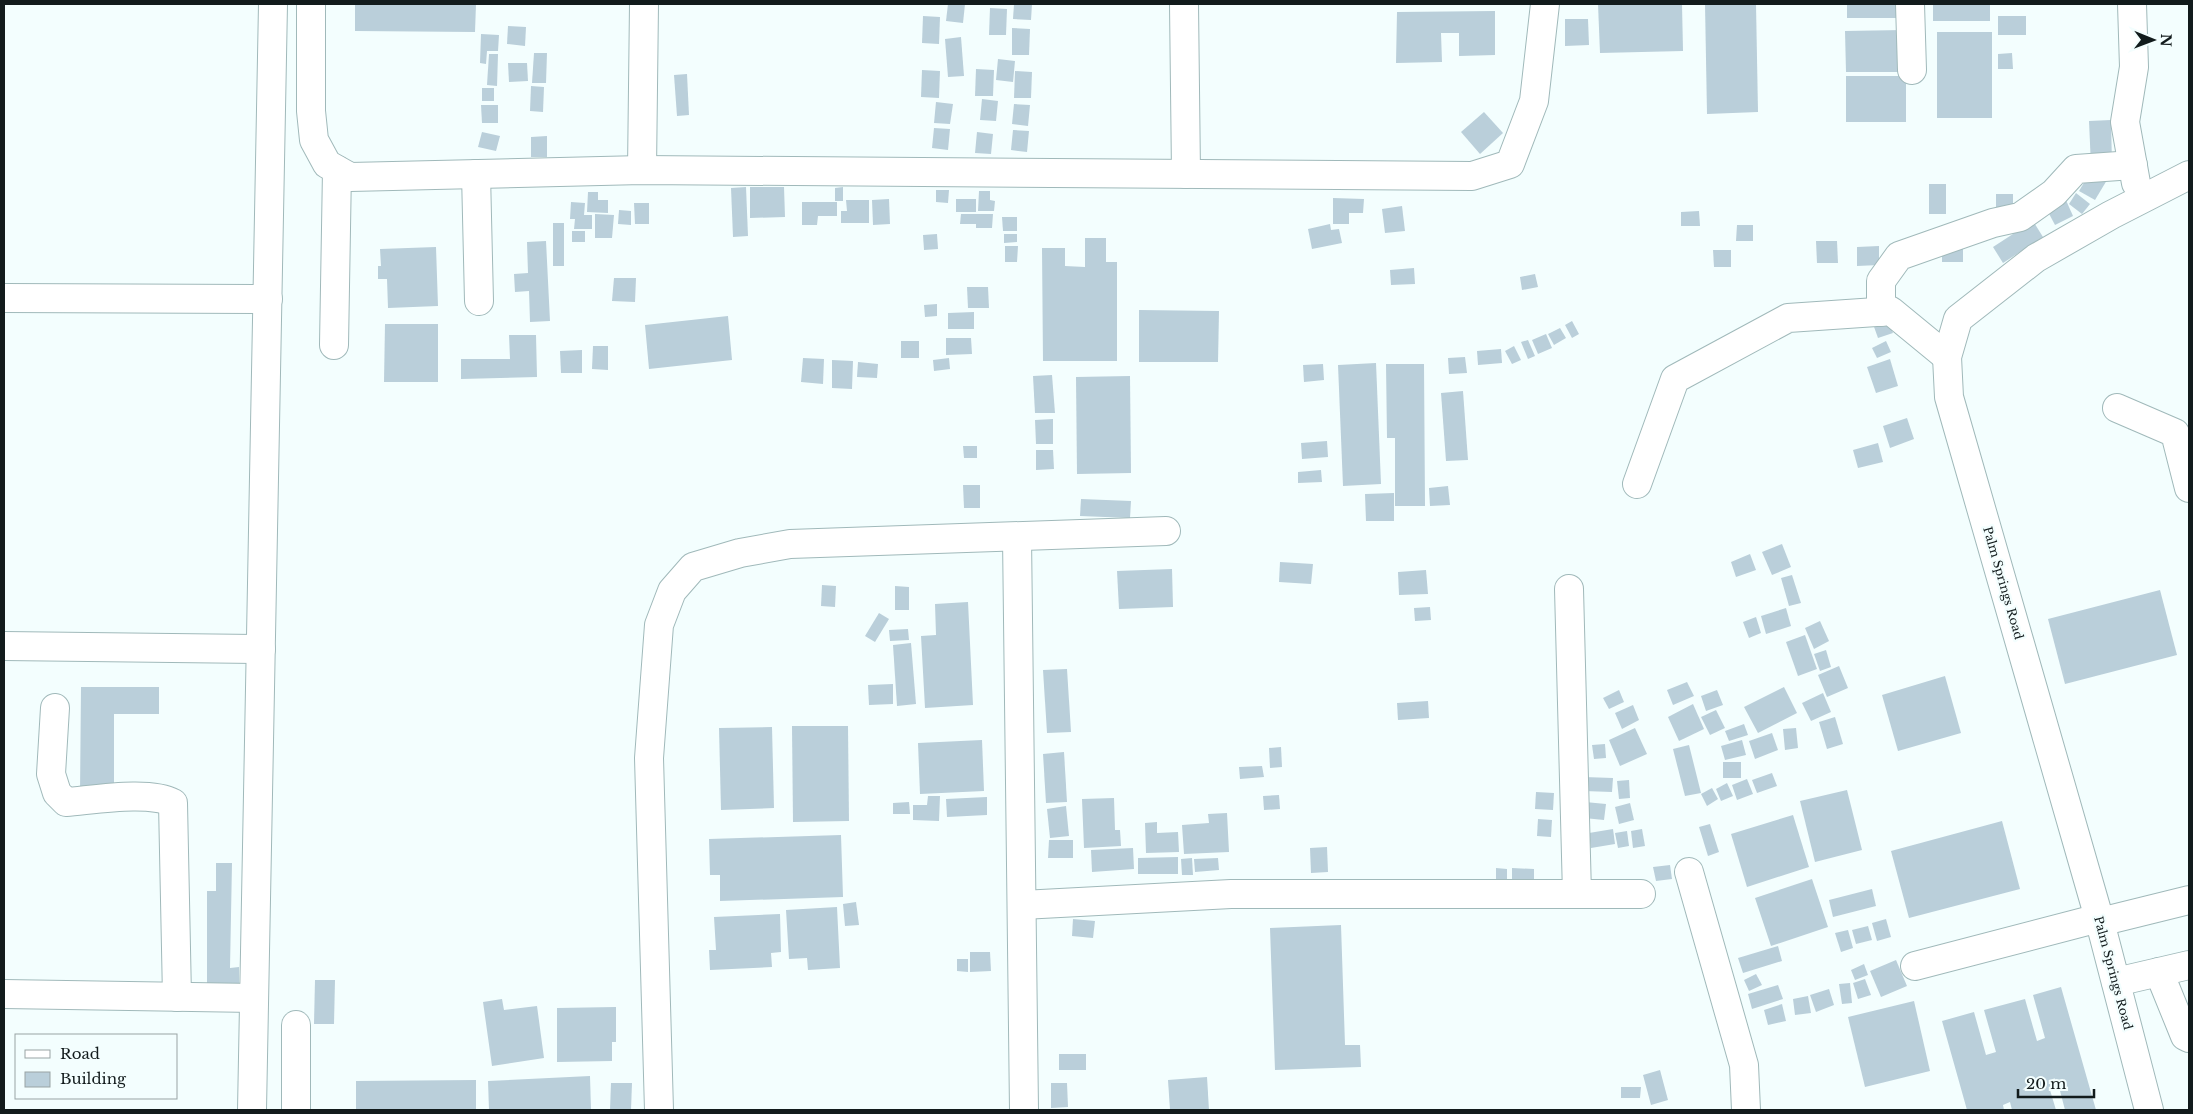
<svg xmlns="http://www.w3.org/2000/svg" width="2193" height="1114" viewBox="0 0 2193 1114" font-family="'Libre Baskerville',serif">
	<rect width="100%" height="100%" fill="#f3fefe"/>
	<!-- building -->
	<g fill="#bacfda">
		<path d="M355,4H476L475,32L355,31Z"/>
		<path d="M948,4H965L963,23L946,21Z"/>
		<path d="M1014,4H1032L1031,20L1013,19Z"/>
		<path d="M1598,4H1682L1683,51L1600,53Z"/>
		<path d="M1705,4H1756L1758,112L1707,114Z"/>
		<rect x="1847" y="4" width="50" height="14"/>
		<rect x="1933" y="4" width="57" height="17"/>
		<path d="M990,8L1007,9L1006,35H989Z"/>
		<path d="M1495,11V55L1459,56V33H1441L1442,62L1396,63L1397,12Z"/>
		<path d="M923,16L940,17L939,44L922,43Z"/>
		<rect x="1998" y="16" width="28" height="19"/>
		<path d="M1565,19H1588L1589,45L1565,46Z"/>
		<path d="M508,26L526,27L525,46L507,44Z"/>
		<path d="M1012,28L1030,29L1029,55H1012Z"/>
		<path d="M1903,30V72H1846L1845,31Z"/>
		<rect x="1937" y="32" width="55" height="86"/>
		<path d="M481,34L499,35L498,51H487L486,64L480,63Z"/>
		<path d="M961,37L964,76L948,77L945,39Z"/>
		<path d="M534,53H547L546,83H532Z"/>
		<path d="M2012,53L2013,69H1998V54Z"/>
		<path d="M489,54H498L497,86L487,85Z"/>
		<path d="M998,59L1015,61L1013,82L996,80Z"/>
		<path d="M508,63H527L528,81L509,82Z"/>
		<path d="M976,69L994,70L993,96H975Z"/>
		<path d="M922,70L940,71L939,98L921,97Z"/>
		<path d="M1015,71L1032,72L1031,98H1014Z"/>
		<path d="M687,74L689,115L677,116L674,75Z"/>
		<rect x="1846" y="76" width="60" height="46"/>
		<path d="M531,86L544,87L543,112L530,111Z"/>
		<rect x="482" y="88" width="12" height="13"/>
		<path d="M982,99L998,101L996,121L980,120Z"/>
		<path d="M936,102L953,104L950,124L934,123Z"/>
		<path d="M1014,104L1030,105L1028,126L1012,124Z"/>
		<path d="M481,105H498V123H482Z"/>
		<path d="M1484,112L1503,133L1480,154L1461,132Z"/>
		<path d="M2111,120L2112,165L2091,166L2089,121Z"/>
		<path d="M934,128L950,129L948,150L932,148Z"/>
		<path d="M1013,130L1029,131L1027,152L1011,150Z"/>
		<path d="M482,132L500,136L496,151L478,147Z"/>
		<path d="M977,132L993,134L991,154L975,153Z"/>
		<path d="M547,136V157H531V137Z"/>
		<path d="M2091,171L2107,180L2095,200L2079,191Z"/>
		<rect x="1929" y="184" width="17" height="30"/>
		<path d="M746,187L748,236L733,237L731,188Z"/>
		<path d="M750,187H784L785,217L750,218Z"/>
		<path d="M843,187V201H835V188Z"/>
		<path d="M936,190H949L948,203L936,202Z"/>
		<path d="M979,191H990V200L995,201L994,211H978Z"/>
		<path d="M588,192H598V200H608V213L587,212Z"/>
		<path d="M2076,193L2090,204L2082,214L2069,204Z"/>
		<rect x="1996" y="194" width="17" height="20"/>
		<path d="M1333,198L1364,199L1363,213H1349V224H1333Z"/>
		<path d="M2065,198L2073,216L2055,225L2046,208Z"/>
		<path d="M889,199L890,224L873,225L872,200Z"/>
		<rect x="956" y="199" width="20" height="13"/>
		<path d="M846,200H869V223H841V211H847Z"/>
		<path d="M571,202L585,203L584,215H592V229H574L575,219H570Z"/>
		<path d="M802,202H837V216H818L817,225H802Z"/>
		<path d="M634,203H649V224H635Z"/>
		<path d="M1402,206L1405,231L1385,233L1382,209Z"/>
		<path d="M619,210L631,211V225L618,224Z"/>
		<path d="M1699,211L1700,226H1681V212Z"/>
		<path d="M595,214L614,215L612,238H595Z"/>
		<path d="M961,214H993L992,228H976V224H960Z"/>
		<path d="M1002,217H1017V231H1003Z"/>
		<path d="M2033,221L2043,237L2003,263L1993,247Z"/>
		<rect x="553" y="223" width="11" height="43"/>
		<path d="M1330,224L1331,230L1339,229L1342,243L1312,249L1308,229Z"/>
		<path d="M1737,225H1753V241H1736Z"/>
		<rect x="572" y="231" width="13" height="11"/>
		<path d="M937,234L938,249L924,250L923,235Z"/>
		<path d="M1004,234H1017V242L1004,243Z"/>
		<path d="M1085,238H1106V262H1117V361H1043L1042,248H1065V266L1085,267Z"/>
		<path d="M546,241L550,321L530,322L529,291L515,292L514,274L528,273L527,242Z"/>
		<path d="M1816,241H1837L1838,263H1817Z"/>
		<path d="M1005,246H1018L1017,262H1005Z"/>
		<path d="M1879,246V265L1857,266V247Z"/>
		<path d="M436,247L438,306L388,308L387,279H378V266H381L380,249Z"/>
		<rect x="1942" y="249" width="21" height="13"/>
		<path d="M1713,250H1731V267H1714Z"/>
		<path d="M1414,268L1415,284L1391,285L1390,270Z"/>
		<path d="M1535,274L1538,287L1522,290L1520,277Z"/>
		<path d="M614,278H636L635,302L612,301Z"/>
		<path d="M967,287H988L989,308H968Z"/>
		<path d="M937,304V316L925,317L924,305Z"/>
		<path d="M1139,310L1219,311L1218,362H1139Z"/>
		<path d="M974,312V329H948V313Z"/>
		<path d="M728,316L732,360L649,369L645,325Z"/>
		<path d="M1887,319L1893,333L1878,338L1873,324Z"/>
		<path d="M1572,321L1579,334L1572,338L1565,325Z"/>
		<path d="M385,324H438V382H384Z"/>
		<path d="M1560,328L1566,338L1554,345L1548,334Z"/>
		<path d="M1546,334L1552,348L1538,354L1532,340Z"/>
		<path d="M509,335H536L537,377L461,379V359H510Z"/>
		<path d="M946,338H971L972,354L946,355Z"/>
		<path d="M1528,340L1535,356L1528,359L1521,342Z"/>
		<rect x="901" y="341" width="18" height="17"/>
		<path d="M1886,341L1891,352L1877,358L1872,348Z"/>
		<path d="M593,346H608V370L592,369Z"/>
		<path d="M1514,346L1521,360L1512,364L1505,351Z"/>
		<path d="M1501,349L1502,363L1478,365L1477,351Z"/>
		<path d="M582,350V373H561L560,351Z"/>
		<path d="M1465,357L1467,373L1449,374L1448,358Z"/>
		<path d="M803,358L824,359L823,384L801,382Z"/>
		<path d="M949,358L950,369L934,371L933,360Z"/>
		<path d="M1890,359L1898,386L1876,393L1867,367Z"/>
		<path d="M832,360L853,361L852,389L832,388Z"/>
		<path d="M858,362L878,364L877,378L857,377Z"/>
		<path d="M1376,363L1381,484L1343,486L1338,365Z"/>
		<path d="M1323,364L1324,380L1304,382L1303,365Z"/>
		<path d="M1386,364H1424L1425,506H1395V438H1387Z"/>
		<path d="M1052,375L1055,413H1035L1033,376Z"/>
		<path d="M1130,376L1131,473L1077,474L1076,377Z"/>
		<path d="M1463,391L1468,460L1446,461L1441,393Z"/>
		<path d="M1907,418L1914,439L1890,448L1883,426Z"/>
		<path d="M1053,419V444H1036L1035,420Z"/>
		<path d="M1327,441L1328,457L1302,459L1301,443Z"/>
		<path d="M1878,443L1883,462L1858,468L1853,450Z"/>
		<path d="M963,446H977V458H964Z"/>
		<path d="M1036,450H1053L1054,469L1036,470Z"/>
		<path d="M1321,470L1322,482L1298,483V472Z"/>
		<path d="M963,485H980V508H964Z"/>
		<path d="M1448,486L1450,505L1430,506L1429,488Z"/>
		<path d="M1394,493V521H1366L1365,494Z"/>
		<path d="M1081,499L1131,501L1130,518L1080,516Z"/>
		<path d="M1782,544L1791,567L1772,575L1762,552Z"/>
		<path d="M1750,554L1756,570L1736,577L1731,562Z"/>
		<path d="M1280,562L1313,564L1311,584L1279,582Z"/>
		<path d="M1172,569L1173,607L1119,609L1117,571Z"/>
		<path d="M1426,570L1428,594L1399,595L1398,572Z"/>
		<path d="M1792,575L1801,603L1789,606L1781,578Z"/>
		<path d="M822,585L836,586L835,607L821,606Z"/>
		<path d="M895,586L909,587V610H895Z"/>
		<path d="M2160,590L2177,655L2065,684L2048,619Z"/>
		<path d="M968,602L973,705L925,708L921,636L936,635L935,604Z"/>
		<path d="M1430,607L1431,620L1415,621L1414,608Z"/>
		<path d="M1786,608L1791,626L1766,634L1761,616Z"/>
		<path d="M879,613L889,619L875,642L865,636Z"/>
		<path d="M1756,617L1761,633L1749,638L1743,622Z"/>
		<path d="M1820,621L1829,641L1814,649L1805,628Z"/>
		<path d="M908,629L909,640L890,641L889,630Z"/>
		<path d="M1805,635L1817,669L1798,676L1786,642Z"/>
		<path d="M911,643L916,704L897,706L893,645Z"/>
		<path d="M1826,650L1831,667L1820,671L1814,654Z"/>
		<path d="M1839,666L1848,688L1827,697L1818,675Z"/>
		<path d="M1067,669L1071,732L1047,733L1043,670Z"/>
		<path d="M1945,676L1961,733L1898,751L1882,695Z"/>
		<path d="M1687,682L1694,696L1673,705L1667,690Z"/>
		<path d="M893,684V704L869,705L868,685Z"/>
		<path d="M81,687H159V714H114V794H80Z"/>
		<path d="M1784,687L1797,713L1758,733L1744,707Z"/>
		<path d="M1619,690L1624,702L1609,709L1603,698Z"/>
		<path d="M1717,690L1723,705L1706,711L1701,696Z"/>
		<path d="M1823,693L1831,712L1811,721L1802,703Z"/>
		<path d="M1428,701L1429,718L1398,720L1397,703Z"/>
		<path d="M1693,704L1704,729L1679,741L1668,717Z"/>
		<path d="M1633,705L1639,720L1622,729L1615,713Z"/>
		<path d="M1716,710L1725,728L1710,735L1701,717Z"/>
		<path d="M1835,717L1843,744L1827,749L1819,722Z"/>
		<path d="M1744,724L1748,735L1729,741L1725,731Z"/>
		<path d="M792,726H848L849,821L793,822Z"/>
		<path d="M772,727L774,808L721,810L719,728Z"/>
		<path d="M1635,728L1647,754L1620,766L1609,740Z"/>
		<path d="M1796,728L1798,748L1785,750L1783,729Z"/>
		<path d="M1772,733L1778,750L1755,759L1749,741Z"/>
		<path d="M982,740L984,791L920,794L918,743Z"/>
		<path d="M1742,740L1746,755L1725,760L1721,746Z"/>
		<path d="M1605,744L1606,758L1594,759L1592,745Z"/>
		<path d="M1689,745L1701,793L1685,796L1673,749Z"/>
		<path d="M1281,747L1282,767L1270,768L1269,748Z"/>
		<path d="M1064,752L1067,802L1046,803L1043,754Z"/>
		<rect x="1723" y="762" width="18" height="16"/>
		<path d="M1262,766L1264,777L1240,779L1239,767Z"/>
		<path d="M1772,773L1777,786L1757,793L1752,780Z"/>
		<path d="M1584,777L1613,778L1612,792L1584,791Z"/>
		<path d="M1747,779L1753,794L1737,800L1732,785Z"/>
		<path d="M1629,780L1630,798L1619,799L1617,781Z"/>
		<path d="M1727,783L1733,796L1721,801L1716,789Z"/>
		<path d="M1712,788L1718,799L1707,806L1701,794Z"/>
		<path d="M1847,790L1862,850L1815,862L1800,801Z"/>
		<path d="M1536,792L1554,793L1553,810L1535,809Z"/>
		<path d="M1279,795L1280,809L1264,810L1263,796Z"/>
		<path d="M928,796H940L939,821L913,820V805H927Z"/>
		<path d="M987,797V815L947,817L946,799Z"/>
		<path d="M1114,798L1115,830H1120L1121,846L1084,848L1082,799Z"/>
		<path d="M909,802L910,814H893V803Z"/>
		<path d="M1585,802L1606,804L1604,820L1584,818Z"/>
		<path d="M1630,803L1634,820L1619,824L1615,807Z"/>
		<path d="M1066,806L1069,836L1050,838L1047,809Z"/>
		<path d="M1227,813L1229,852L1184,854L1182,825L1209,823L1208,814Z"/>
		<path d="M1793,815L1809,867L1747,887L1731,834Z"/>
		<path d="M1538,819L1552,820L1551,837L1537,836Z"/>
		<path d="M2002,821L2020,889L1909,918L1891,851Z"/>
		<path d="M1157,822V833L1178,832L1179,852L1146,853L1145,823Z"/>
		<path d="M1710,824L1719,852L1708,856L1699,827Z"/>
		<path d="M1613,829L1615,844L1591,848L1589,833Z"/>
		<path d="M1642,829L1645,846L1633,848L1631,831Z"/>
		<path d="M1627,831L1629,846L1618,848L1615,833Z"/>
		<path d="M841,835L843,897L720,901V875H710L709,839Z"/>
		<path d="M1049,840H1073V858H1048Z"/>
		<path d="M1327,847L1328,872L1311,873L1310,848Z"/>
		<path d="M1133,848L1134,869L1092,872L1091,850Z"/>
		<path d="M1178,857V874H1138V858Z"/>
		<path d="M1192,858L1193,875H1182L1181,859Z"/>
		<path d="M1218,858L1219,870L1195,872L1194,859Z"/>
		<path d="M216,863H232L230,968L239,967V988H207V891H216Z"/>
		<path d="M1670,865L1672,879L1656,881L1653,867Z"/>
		<path d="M1496,868L1507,869V886L1496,885Z"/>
		<path d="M1512,868L1534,869V882H1512Z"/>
		<path d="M1812,879L1828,927L1771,946L1755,898Z"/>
		<path d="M1872,889L1876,906L1833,917L1829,900Z"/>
		<path d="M856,902L859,925L845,926L843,904Z"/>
		<path d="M837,907L840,968L808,970L807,958L789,959L786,910Z"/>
		<path d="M780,914L781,952L771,953L772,967L710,970L709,950H716L714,917Z"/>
		<path d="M1073,919L1095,921L1093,938L1072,936Z"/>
		<path d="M1886,919L1891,937L1877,941L1872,923Z"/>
		<path d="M1341,925L1345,1045H1360L1361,1067L1275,1070L1270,928Z"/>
		<path d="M1868,926L1872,940L1856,944L1852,930Z"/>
		<path d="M1848,930L1853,948L1841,952L1835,933Z"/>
		<path d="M1778,946L1782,961L1743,973L1738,958Z"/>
		<path d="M970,952H990L991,971L970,972Z"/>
		<path d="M957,959H968V972L957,971Z"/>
		<path d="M1896,960L1907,986L1881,997L1870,971Z"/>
		<path d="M1864,964L1868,975L1855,980L1851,970Z"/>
		<path d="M1756,974L1762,985L1749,991L1744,980Z"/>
		<path d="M1865,979L1871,995L1858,999L1853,983Z"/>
		<path d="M315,980H335L334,1024H314Z"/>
		<path d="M1850,983L1852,1003L1842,1004L1839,984Z"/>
		<path d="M1778,985L1783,999L1752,1009L1748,994Z"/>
		<path d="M2061,987L2096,1110H2065L2059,1087L2050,1090L2056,1110H2012L2010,1102L2003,1105L2004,1110H1967L1942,1021L1974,1012L1986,1055L1996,1052L1984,1010L2025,999L2037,1041L2045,1038L2033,995Z"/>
		<path d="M1829,989L1834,1005L1816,1012L1810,995Z"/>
		<path d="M1808,996L1811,1013L1795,1015L1793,999Z"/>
		<path d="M502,999L504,1010L537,1006L544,1058L492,1066L483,1002Z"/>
		<path d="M1914,1001L1930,1071L1865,1087L1848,1017Z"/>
		<path d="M1782,1004L1786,1021L1768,1025L1764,1010Z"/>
		<path d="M616,1007V1042H612V1061L557,1062V1008Z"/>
		<rect x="1059" y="1054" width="27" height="16"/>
		<path d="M1660,1070L1668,1100L1651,1105L1643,1075Z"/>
		<path d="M590,1076L591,1110H489L488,1081Z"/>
		<path d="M1207,1077L1209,1110H1170L1168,1080Z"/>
		<path d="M476,1080V1110H356V1081Z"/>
		<path d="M611,1083H632L631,1110H610Z"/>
		<path d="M1051,1083H1067L1068,1107L1051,1108Z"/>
		<path d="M1621,1087H1641L1640,1098H1621Z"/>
	</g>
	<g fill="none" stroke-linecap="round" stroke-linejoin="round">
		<defs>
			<g id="minor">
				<path d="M311,4V111L314,140L327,164L350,177L642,170L1472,176L1510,164L1534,101L1545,4"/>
				<path d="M1184,4L1186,174"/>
				<path d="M1910,4L1912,70"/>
				<path d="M2132,4L2134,67L2125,122L2136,183"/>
				<path d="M642,170L644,4"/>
				<path d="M476,174L479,301"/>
				<path d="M4,298L268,299"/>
				<path d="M1881,312V281L1899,256L1993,223L2020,217L2054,193L2076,169L2133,165"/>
				<path d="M334,345L337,170"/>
				<path d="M2117,408L2175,433L2189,488"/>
				<path d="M1637,484L1675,379L1788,318L1891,311L1947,357"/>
				<path d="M1017,537L1024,1110"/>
				<path d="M1569,589L1577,894"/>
				<path d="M4,646L261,649"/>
				<path d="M55,708L51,774L57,793L66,802C93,800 150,790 173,803L177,997"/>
				<path d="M1689,872L1744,1065L1746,1110"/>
				<path d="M1022,905L1231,894H1641"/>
				<path d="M2100,922L2189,900"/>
				<path d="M1915,966L2099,918"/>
				<path d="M2159,972L2185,1036L2189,1038"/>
				<path d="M2116,982L2189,965"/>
				<path d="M4,994L254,998"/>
				<path d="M252,1110L273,4"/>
				<path d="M296,1110V1025"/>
				<path d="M659,1110L649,758L659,625L672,591L693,567L740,553L790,544L1166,531"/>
				<path d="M2149,1110L2099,918L1949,397L1947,357L1958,319L2036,258L2111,215L2189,175"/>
			</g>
		</defs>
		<!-- minor casing -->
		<use href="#minor" stroke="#a0b9ba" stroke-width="30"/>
		<!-- minor -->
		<use href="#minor" stroke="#fff" stroke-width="28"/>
	</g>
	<g text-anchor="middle" stroke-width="4.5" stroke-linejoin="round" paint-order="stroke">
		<!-- street labels -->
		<g font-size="12" fill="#121b1c" stroke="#f3fefe">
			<text transform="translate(2003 583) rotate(74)" y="4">Palm Springs Road</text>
			<text transform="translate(2113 973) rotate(75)" y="4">Palm Springs Road</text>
		</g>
	</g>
	<!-- border -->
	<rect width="2193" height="1114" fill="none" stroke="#121b1c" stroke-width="10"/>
	<!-- legend -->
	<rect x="15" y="1034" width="162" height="65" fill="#f3fefe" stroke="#99a3a4"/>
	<rect x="25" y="1050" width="25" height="8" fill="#ffffff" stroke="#99a3a4"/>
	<text x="60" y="1059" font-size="15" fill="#121b1c">Road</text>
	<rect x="25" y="1072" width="25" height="15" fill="#bacfda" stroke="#99a3a4"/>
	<text x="60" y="1084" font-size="15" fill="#121b1c">Building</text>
	<!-- north arrow -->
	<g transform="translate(2153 40) rotate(91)" stroke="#f3fefe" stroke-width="4" paint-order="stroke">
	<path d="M0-4L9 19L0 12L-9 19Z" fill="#121b1c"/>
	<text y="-8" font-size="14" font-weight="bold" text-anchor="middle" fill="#121b1c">N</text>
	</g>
	<!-- scale -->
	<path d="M2018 1089v8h76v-8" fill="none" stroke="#121b1c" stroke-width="2.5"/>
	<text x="2026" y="1089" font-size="15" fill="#121b1c" stroke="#f3fefe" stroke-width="4" paint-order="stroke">20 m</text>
</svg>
